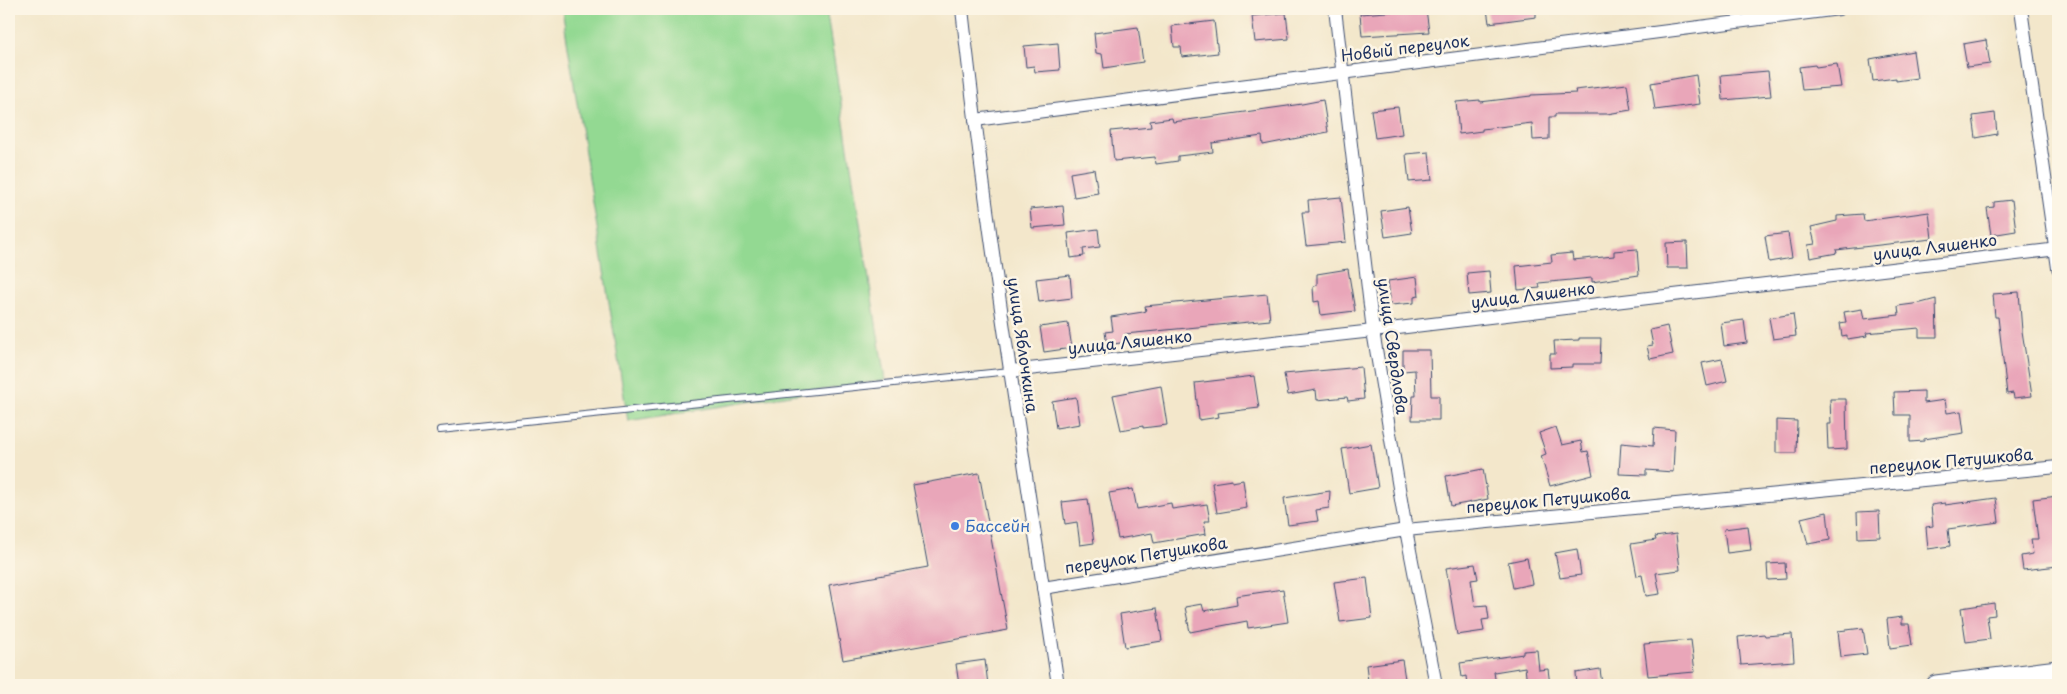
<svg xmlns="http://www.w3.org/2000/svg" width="2067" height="694" viewBox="0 0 2067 694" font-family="'Playpen Sans',sans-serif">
	<rect width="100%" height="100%" fill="#fcf5e5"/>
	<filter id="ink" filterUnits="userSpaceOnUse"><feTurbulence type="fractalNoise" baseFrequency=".02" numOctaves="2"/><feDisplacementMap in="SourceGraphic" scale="10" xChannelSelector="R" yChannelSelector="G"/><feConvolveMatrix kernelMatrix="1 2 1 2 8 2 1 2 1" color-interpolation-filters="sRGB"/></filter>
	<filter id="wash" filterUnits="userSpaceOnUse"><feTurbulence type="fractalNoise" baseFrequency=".0096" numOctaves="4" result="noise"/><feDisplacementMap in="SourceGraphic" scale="20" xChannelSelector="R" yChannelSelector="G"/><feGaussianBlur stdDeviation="1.12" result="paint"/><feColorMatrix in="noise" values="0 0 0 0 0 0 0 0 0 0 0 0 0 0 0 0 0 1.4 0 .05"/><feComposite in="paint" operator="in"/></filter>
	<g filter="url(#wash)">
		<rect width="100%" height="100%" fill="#f3e7cb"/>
		<!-- green -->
		<path fill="#93d992" stroke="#578478" d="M562,9H826L885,380L628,421Z"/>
		<g id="blocks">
			<!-- building -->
			<g fill="#e9a6b9">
				<path d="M1426,9L1429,32L1362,36L1360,14Z"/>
				<path d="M1487,9H1536V17L1489,23Z"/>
				<path d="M1286,13L1289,39L1255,42L1252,16Z"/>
				<path d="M1214,21L1218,53L1182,57L1181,47H1174L1172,26Z"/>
				<path d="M1138,27L1143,62L1104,68L1102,54L1096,53L1094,33Z"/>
				<path d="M1986,40L1990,64L1967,67L1963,44Z"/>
				<path d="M1058,43L1060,70L1035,72L1034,66L1026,67L1024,46Z"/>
				<path d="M1913,51L1917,78L1896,81V78L1873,81L1870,59Z"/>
				<path d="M1837,64L1841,87L1802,90L1799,67L1815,65L1816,67Z"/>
				<path d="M1768,71L1771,96L1723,100L1721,75Z"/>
				<path d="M1696,75L1700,104L1655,110L1651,83Z"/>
				<path d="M1627,84L1631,110L1607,114H1555V117H1549V139L1533,140L1532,123L1482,129V131L1459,134L1456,102L1480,100V102L1531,96V95L1576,93L1575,90Z"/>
				<path d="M1323,100L1328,132L1263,145L1262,136L1212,143L1213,152L1178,156V161L1156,164L1155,157L1114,161L1111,131L1151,127L1150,121L1172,118L1173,122L1302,104Z"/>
				<path d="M1398,107L1402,134L1375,138L1371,110Z"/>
				<path d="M1995,113L1997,134L1976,138L1973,116Z"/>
				<path d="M1429,152L1432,180L1409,182L1406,154Z"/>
				<path d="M1094,169L1098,193L1074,197L1070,173Z"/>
				<path d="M1341,197L1346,242L1306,246L1302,212H1309L1308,200Z"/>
				<path d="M2012,200L2016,231L1991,235L1987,208L1994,207V202Z"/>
				<path d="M1063,206L1065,225L1032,228L1030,209Z"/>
				<path d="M1408,207L1412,233L1385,237L1381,211Z"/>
				<path d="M1929,212L1932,239L1836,250L1837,253L1810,258L1808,245L1815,244L1811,227L1837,221V216L1863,214L1864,221Z"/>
				<path d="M1098,229L1100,247L1083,249L1084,256L1071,258L1068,233Z"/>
				<path d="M1788,233L1792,258L1769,262L1765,236Z"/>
				<path d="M1687,242L1688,268H1667L1666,243Z"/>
				<path d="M1637,249L1639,275L1592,282V278L1539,283L1540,288L1518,290L1516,266L1552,262L1551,255L1572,253L1573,260L1614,256V251Z"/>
				<path d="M1348,269L1355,311L1321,315L1319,301L1314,302L1313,287L1317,285V274Z"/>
				<path d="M1489,271L1491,293L1469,295L1467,273Z"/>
				<path d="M1070,275L1072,298L1039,302L1036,279Z"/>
				<path d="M1417,277L1419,296L1414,297V303L1391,305L1388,281Z"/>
				<path d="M2019,292L2022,331L2032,396L2014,398L2013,393L2007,394L1998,317H1995L1993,294Z"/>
				<path d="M1267,294L1270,320L1125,334L1127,342L1107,345L1105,332L1113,331L1111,317L1143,312L1146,311L1145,306Z"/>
				<path d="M1936,299L1937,337H1919V328L1866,333L1867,336L1847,339V335L1842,336L1840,323L1846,322L1844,312L1862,309L1864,319L1899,315L1898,306L1921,303Z"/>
				<path d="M1793,314L1796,336L1773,339L1769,318Z"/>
				<path d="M1744,320L1747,343L1724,346L1721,323Z"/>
				<path d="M1068,323L1072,348L1044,352L1040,327Z"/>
				<path d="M1667,326L1673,354L1650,359L1647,346L1653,345L1650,330Z"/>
				<path d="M1579,338H1601L1600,364H1572V367L1550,368V354H1555L1554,341L1579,340Z"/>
				<path d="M1403,350H1430L1431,396H1439V420H1412L1413,396H1416L1415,370L1403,371Z"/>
				<path d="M1722,359L1727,381L1707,386L1702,363Z"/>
				<path d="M1361,367L1364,399L1348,401L1347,397L1317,400L1316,390L1288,395L1284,374Z"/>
				<path d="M1254,376L1259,408L1218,413L1219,417L1199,420L1195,383Z"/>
				<path d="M1161,386L1167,425L1143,428V426L1121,430L1113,395Z"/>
				<path d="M1924,391V403L1945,400L1947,413L1961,411L1964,433L1924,439V441L1910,442V415H1895L1894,392Z"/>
				<path d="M1076,397L1080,424L1056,428L1052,401Z"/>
				<path d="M1830,399H1846L1847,449L1828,450L1827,424H1831Z"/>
				<path d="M1776,420L1797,421L1796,453H1776Z"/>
				<path d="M1556,427L1562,445L1581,441L1583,452L1588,451L1593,475L1550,486L1541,456L1546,454L1539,433Z"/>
				<path d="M1654,428L1675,430L1673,472L1646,470V475L1619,474L1621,443L1653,446Z"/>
				<path d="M1371,444L1378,488L1349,493L1342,449Z"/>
				<path d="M1483,469L1488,499L1451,506L1446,476Z"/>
				<path d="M979,473L1008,630L843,660L829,585L928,567L913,485Z"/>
				<path d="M1232,480V482L1243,480L1247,508L1217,513L1212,483Z"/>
				<path d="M1133,489L1137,509L1171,503L1172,509L1207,504L1210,521H1204L1206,534L1154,543L1152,533L1118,539L1109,493Z"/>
				<path d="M1330,491L1329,508L1316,510L1318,521L1288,525L1284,498Z"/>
				<path d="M2058,496V566L2023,570L2021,556L2033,554L2031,539H2038L2033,499Z"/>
				<path d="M1996,498L1999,522L1948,529L1950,546L1928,549L1926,527L1933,526L1931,505L1945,503V505Z"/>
				<path d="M1088,499L1094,543L1080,545L1077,522L1065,524L1062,502Z"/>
				<path d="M1879,511L1880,537L1858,538L1857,512Z"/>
				<path d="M1827,512L1830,540L1808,544L1801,518Z"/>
				<path d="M1748,526L1751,550L1727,553L1724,529Z"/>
				<path d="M1676,534L1680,570L1656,573L1660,594L1646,596L1642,575L1637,576L1631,544L1656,540L1655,537Z"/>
				<path d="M1577,549L1581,575L1560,578L1555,553Z"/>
				<path d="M1527,558L1532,584L1513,588L1508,562Z"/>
				<path d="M1785,563L1786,579L1768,580L1767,564Z"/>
				<path d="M1475,564L1478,579L1471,580L1475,606L1487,605L1489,619L1482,620L1484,631L1457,635L1446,568Z"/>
				<path d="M1367,578L1372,618L1340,622L1334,582Z"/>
				<path d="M1283,589L1288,622L1248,628L1247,621L1190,632L1185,607L1202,604L1204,611L1237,605L1236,596Z"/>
				<path d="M1994,603L1995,615L1987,616L1990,639L1966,642L1961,608Z"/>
				<path d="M1157,608L1162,641L1125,647L1120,614Z"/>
				<path d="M1902,617V624H1909L1912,645L1890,648L1887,619Z"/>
				<path d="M1863,628L1867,654L1841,657L1838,631Z"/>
				<path d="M1764,634L1765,636L1792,634L1794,661L1741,665L1738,637Z"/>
				<path d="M1691,640L1695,672L1648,676L1644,644Z"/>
				<path d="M1537,650L1539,670L1548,669L1550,685H1527L1525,667L1494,672L1496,685H1467L1466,676L1462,677L1460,663L1523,654V651Z"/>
				<path d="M985,660L988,685H959L956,664Z"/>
				<path d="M1402,660L1406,685H1377L1376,680L1368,681L1366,665Z"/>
				<path d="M1600,669L1602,685H1577L1576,673Z"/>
			</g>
		</g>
	</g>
	<g filter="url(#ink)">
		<use href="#blocks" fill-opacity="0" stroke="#3b4b6e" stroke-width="1"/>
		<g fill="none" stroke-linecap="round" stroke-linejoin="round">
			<defs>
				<path id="lane" d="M440,430L1010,371"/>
				<g id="street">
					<path d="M962,9C987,235 1024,460 1058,685"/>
					<path d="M1335,9L1373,331L1406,530L1436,685"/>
					<path d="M2021,9L2058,268"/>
					<path d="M975,120L1839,9"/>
					<path d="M1010,371L1373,331L2058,249"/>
					<path d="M1043,588L1406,530L2058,467"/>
				</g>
				<path id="secondary" d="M1936,685L2058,670"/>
			</defs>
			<!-- lane casing -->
			<use href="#lane" stroke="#3b4b6e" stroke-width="8"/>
			<!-- street casing -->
			<use href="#street" stroke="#3b4b6e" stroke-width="14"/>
			<!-- secondary casing -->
			<use href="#secondary" stroke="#3b4b6e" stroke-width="21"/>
			<!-- lane -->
			<use href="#lane" stroke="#fff" stroke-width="6"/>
			<!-- street -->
			<use href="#street" stroke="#fff" stroke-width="12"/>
			<!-- secondary -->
			<use href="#secondary" stroke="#fff" stroke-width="19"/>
		</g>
	</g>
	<!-- markers -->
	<circle fill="#3f7fe0" stroke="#fcf5e5" stroke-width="2" cx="955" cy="526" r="5"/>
	<g text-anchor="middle" stroke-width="5" stroke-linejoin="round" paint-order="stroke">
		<!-- street labels -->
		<g font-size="16" fill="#1b2f5e" stroke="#fcf5e5">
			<text transform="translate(1405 48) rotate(-7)" y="6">Новый переулок</text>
			<text transform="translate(1935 247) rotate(-7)" y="6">улица Ляшенко</text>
			<text transform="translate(1533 295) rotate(-7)" y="6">улица Ляшенко</text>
			<text transform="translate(1130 342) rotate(-6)" y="6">улица Ляшенко</text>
			<text transform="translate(1023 345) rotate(82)" y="6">улица Яблочкина</text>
			<text transform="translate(1393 346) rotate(82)" y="6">улица Свердлова</text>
			<text transform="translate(1951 461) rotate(-5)" y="6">переулок Петушкова</text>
			<text transform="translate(1548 500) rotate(-5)" y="6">переулок Петушкова</text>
			<text transform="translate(1146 555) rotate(-9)" y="6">переулок Петушкова</text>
		</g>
		<!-- shop labels -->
		<g font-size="16" fill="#366cbe" stroke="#fcf5e5" text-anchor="start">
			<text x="965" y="532">Бассейн</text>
		</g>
	</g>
	<!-- margin -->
	<rect width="2067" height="694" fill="none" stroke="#fcf5e5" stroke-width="30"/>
</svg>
